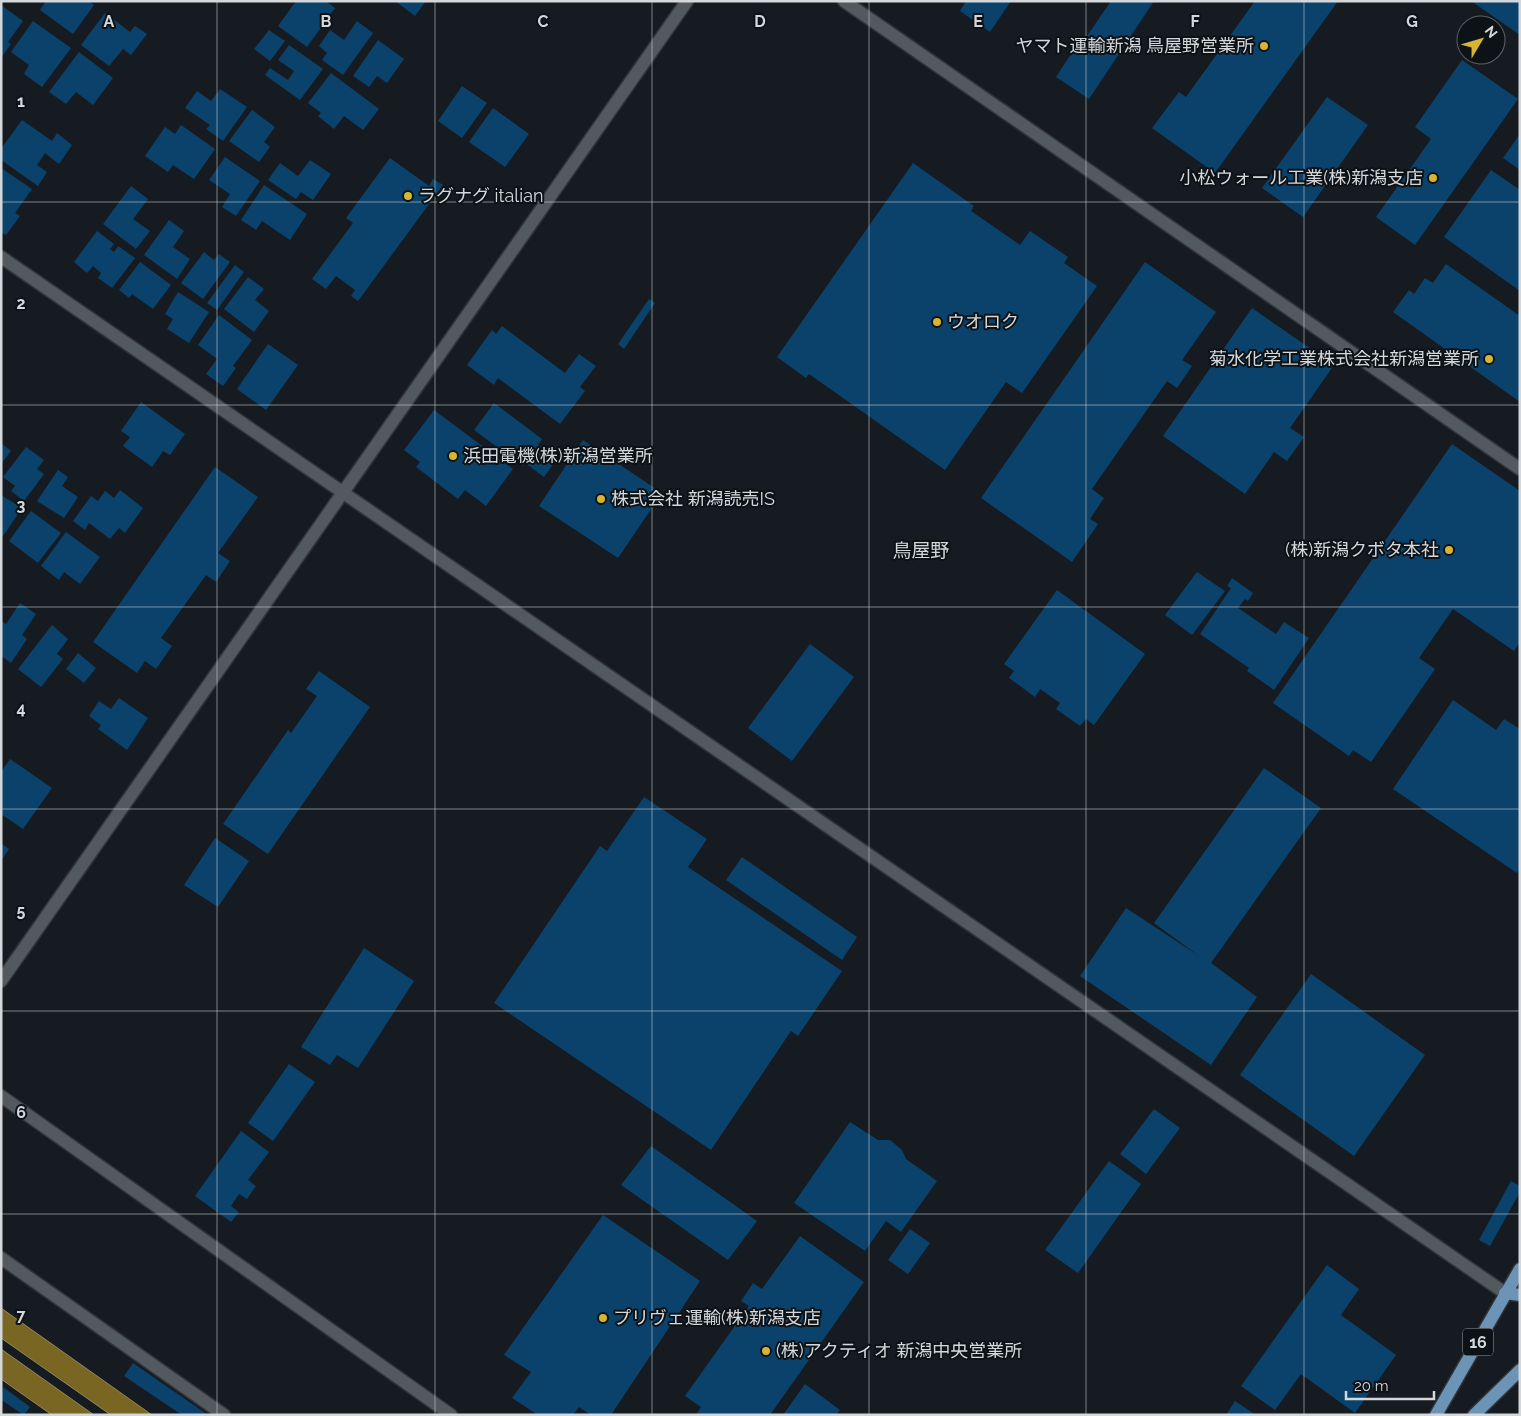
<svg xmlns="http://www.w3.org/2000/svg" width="1521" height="1416" viewBox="0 0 1521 1416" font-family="Raleway,'Noto Sans JP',sans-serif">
	<rect width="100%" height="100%" fill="#161b21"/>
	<!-- water -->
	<g fill="#796623" stroke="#94885a">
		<path d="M1,1308L152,1415H111L1,1338Z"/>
		<path d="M1,1349L94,1415H52L1,1379Z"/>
	</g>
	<!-- building -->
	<g fill="#0a426b">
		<path d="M46,1H89L94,5L73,34L40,10Z"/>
		<path d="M296,1H326L335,8L307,47L278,26Z"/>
		<path d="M395,1H426L415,16Z"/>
		<path d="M966,1H1011L990,32L960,11Z"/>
		<path d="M1111,1H1154L1089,99L1056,77L1079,42L1088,48L1094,40L1087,36Z"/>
		<path d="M1255,1H1338L1215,173L1152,128L1179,92L1186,97Z"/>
		<path d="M1471,1H1520V35Z"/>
		<path d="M1,5L23,21L8,42L11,44L1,58Z"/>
		<path d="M105,13L130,32L135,26L147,34L131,55L123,49L109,66L81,45Z"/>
		<path d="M33,21L71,48L42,87L24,74L29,65L11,52Z"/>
		<path d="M357,21L373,33L343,75L322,60L327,53L319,46L330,30L344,40Z"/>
		<path d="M269,30L285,41L270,61L254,49Z"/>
		<path d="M378,40L404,59L387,83L377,76L369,87L353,76Z"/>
		<path d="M289,45L323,69L300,100L265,75L270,68L288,80L294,71L278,60Z"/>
		<path d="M79,52L113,78L93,105L76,92L66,104L49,92Z"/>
		<path d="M1462,60L1518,99L1415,245L1376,217L1431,139L1415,127Z"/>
		<path d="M331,73L379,109L363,130L344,116L334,129L318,116L321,113L308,103Z"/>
		<path d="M462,86L487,103L462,138L438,121Z"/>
		<path d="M220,89L247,107L223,141L206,129L210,125L185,108L197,91L211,101Z"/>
		<path d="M1327,97L1368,125L1303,217L1262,188Z"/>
		<path d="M493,108L529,134L505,167L469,142Z"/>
		<path d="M252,110L275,127L264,142L270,147L259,162L229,141Z"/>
		<path d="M22,120L52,141L57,133L72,145L59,164L45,153L37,165L47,172L38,186L1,160V149Z"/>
		<path d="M181,125L215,149L194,179L173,165L168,172L145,156L165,127L175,134Z"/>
		<path d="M1520,134V170L1503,158Z"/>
		<path d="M225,157L260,181L236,216L222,207L230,194L209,180Z"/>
		<path d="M390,158L429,186L433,179L443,185L358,301L351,296L355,290L336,276L326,289L312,279L353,223L346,218Z"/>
		<path d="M310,160L331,174L313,200L301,192L296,199L268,180L280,163L298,176Z"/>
		<path d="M913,163L974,206L971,211L1020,245L1030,231L1068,257L1064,263L1097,286L1022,393L1006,382L945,470L809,374L806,378L777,357Z"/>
		<path d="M1,168L32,189L15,213L20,216L6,235L1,232Z"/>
		<path d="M1491,170L1520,190V291L1444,237Z"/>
		<path d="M264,185L307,214L290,240L262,221L256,230L241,220Z"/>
		<path d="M131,186L148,199L133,219L150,231L136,249L103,224Z"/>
		<path d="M169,220L184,231L173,247L190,259L177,279L144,255Z"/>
		<path d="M97,231L114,244L110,249L114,252L118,246L135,258L112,288L98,278L101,273L93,266L87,273L74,262Z"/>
		<path d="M204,252L214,260L219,254L230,262L203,299L181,283Z"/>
		<path d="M140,262L171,285L153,309L132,294L129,298L119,290Z"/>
		<path d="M1145,262L1216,312L1182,360L1192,366L1177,388L1167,381L1092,489L1104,498L1090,519L1098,524L1072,562L981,498Z"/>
		<path d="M1446,264L1520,316V402L1393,312L1409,290L1414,294L1425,278L1433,283Z"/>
		<path d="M235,265L244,272L217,310L207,303Z"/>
		<path d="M248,277L264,289L255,300L269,311L254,332L224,309Z"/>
		<path d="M178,292L209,312L189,343L167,329L173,319L165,314Z"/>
		<path d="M649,299L655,303L624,349L618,344Z"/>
		<path d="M1252,308L1334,365L1290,428L1304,437L1287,461L1274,452L1245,494L1163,436Z"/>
		<path d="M219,315L252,340L233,366L236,368L223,386L206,374L217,359L198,345Z"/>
		<path d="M502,326L565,373L579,354L596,366L580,387L585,391L560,424L498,378L494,385L467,365L492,330L496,334Z"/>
		<path d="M268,344L298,365L266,410L237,389Z"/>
		<path d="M141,402L185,434L170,455L163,451L152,467L123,446L130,437L121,431Z"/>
		<path d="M494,403L542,439L538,445L557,459L544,477L525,463L523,466L474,430Z"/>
		<path d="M434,410L513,469L486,506L465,490L458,499L416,467L420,462L404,450Z"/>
		<path d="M583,440L662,493L618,558L539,506Z"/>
		<path d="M1,443L11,451L1,464Z"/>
		<path d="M1452,444L1520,491V642L1514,651L1453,609L1419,658L1435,669L1371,762L1353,750L1349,756L1273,703Z"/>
		<path d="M26,447L44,460L37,469L44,474L24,501L11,491L15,486L3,477Z"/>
		<path d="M215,467L258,497L218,553L230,561L216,582L206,575L161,638L172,646L156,669L145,661L137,673L93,642Z"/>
		<path d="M58,470L68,477L62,486L78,497L64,518L37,501Z"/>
		<path d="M120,490L143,508L125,533L119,528L110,539L89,523L85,530L73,521L91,496L98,501L105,491L114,498Z"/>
		<path d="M1,495L22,508L1,539Z"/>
		<path d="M31,511L61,533L38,563L9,541Z"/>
		<path d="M66,532L100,557L80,584L64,572L59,580L41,566Z"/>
		<path d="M1197,572L1225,591L1192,635L1165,615Z"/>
		<path d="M1232,578L1253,593L1248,601L1245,599L1238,608L1276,634L1284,622L1309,638L1274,690L1247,671L1249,668L1200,634L1231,588L1227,586Z"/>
		<path d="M1057,590L1145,654L1094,725L1086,719L1080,726L1056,709L1060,703L1040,689L1035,697L1009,678L1014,671L1004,664Z"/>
		<path d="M20,603L36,614L22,635L27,639L11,663L1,656V621L6,624Z"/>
		<path d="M52,625L68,639L57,654L63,659L41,687L18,669Z"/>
		<path d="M810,644L854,677L792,761L748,728Z"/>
		<path d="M78,653L96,668L84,683L66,669Z"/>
		<path d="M319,671L370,707L268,854L223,824L288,730L291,733L317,696L306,689Z"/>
		<path d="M119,698L148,718L127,750L98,729L101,725L89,716L99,701L111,709Z"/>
		<path d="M1453,700L1496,730L1504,719L1520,729V869L1517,873L1393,789Z"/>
		<path d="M10,759L52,788L23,829L1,814V772Z"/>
		<path d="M1264,768L1321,808L1211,963L1257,997L1211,1065L1080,976L1126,908L1199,956L1154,923Z"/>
		<path d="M644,797L707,839L688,867L842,971L798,1036L791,1031L711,1150L494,1003L600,846L607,851Z"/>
		<path d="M215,838L249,861L218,907L184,885Z"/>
		<path d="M1,843L9,849L1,861Z"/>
		<path d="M742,857L857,937L842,960L726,880Z"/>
		<path d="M364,948L414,981L358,1068L337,1055L330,1065L301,1047Z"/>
		<path d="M1311,974L1425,1055L1354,1156L1240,1075Z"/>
		<path d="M289,1064L315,1082L273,1141L248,1123Z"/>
		<path d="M1154,1109L1180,1128L1146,1174L1120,1154Z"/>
		<path d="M850,1122L878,1140H890L902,1150L906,1159L937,1181L901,1232L886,1221L865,1251L794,1203Z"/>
		<path d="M241,1131L269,1152L248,1180L256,1186L247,1199L239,1194L231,1206L239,1212L231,1222L195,1196Z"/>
		<path d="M651,1146L757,1221L728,1260L621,1185Z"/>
		<path d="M1109,1161L1141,1184L1078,1273L1045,1250Z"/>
		<path d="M1511,1181L1520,1186V1192L1490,1246L1479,1240Z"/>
		<path d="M603,1215L700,1281L611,1415H591L579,1407L573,1415H538L512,1398L531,1372L504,1355Z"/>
		<path d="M910,1229L930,1243L908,1274L888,1260Z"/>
		<path d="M800,1236L864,1282L770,1415H696L701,1407L685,1396L749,1306L741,1301L753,1283L762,1289Z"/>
		<path d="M1327,1265L1359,1289L1341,1315L1396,1355L1355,1413L1301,1374L1275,1410L1241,1386Z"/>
		<path d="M133,1363L208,1415H182L124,1376Z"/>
		<path d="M805,1384L840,1410L836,1415H783Z"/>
		<path d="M3,1387L30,1407L24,1415L1,1400Z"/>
		<path d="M1235,1401L1256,1415H1226Z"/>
	</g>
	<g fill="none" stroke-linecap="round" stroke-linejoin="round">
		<defs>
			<path id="service" d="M1,1258L224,1415"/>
			<g id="minor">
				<path d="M844,1L1520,469"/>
				<path d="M1,257L1505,1293"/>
				<path d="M1,981L687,1"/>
				<path d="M1,1096L451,1415"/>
			</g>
			<g id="primary">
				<path d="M1505,1293L1520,1295"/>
				<path d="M1436,1415L1520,1269"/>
				<path d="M1474,1415L1520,1370"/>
			</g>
		</defs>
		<!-- service casing -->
		<use href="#service" stroke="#313438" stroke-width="15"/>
		<!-- minor casing -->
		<use href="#minor" stroke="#313438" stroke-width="15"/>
		<!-- primary casing -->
		<use href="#primary" stroke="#313438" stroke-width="15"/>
		<!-- service -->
		<use href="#service" stroke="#52595f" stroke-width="12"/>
		<!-- minor -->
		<use href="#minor" stroke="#52595f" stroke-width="12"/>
		<!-- primary -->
		<use href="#primary" stroke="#6c94b7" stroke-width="12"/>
	</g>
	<!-- grid -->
	<path fill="none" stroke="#d4d8db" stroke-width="1" stroke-opacity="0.55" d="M217,1V1415M435,1V1415M652,1V1415M869,1V1415M1086,1V1415M1304,1V1415M1,202H1520M1,405H1520M1,607H1520M1,809H1520M1,1011H1520M1,1214H1520"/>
	<!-- markers -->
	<g fill="#d7b534" stroke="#0d1217" stroke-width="2">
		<circle cx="1264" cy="46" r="5"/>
		<circle cx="1433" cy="178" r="5"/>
		<circle cx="408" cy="196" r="5"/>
		<circle cx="937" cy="322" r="5"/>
		<circle cx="1489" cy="359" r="5"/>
		<circle cx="453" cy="456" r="5"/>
		<circle cx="601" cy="499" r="5"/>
		<circle cx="1449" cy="550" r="5"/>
		<circle cx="603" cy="1318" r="5"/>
		<circle cx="766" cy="1351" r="5"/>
	</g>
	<g text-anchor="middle" stroke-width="4" stroke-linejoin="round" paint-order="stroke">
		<!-- shield labels -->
		<rect fill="#0d1217" stroke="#989da0" stroke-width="1" x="1463" y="1328.5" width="30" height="27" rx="4"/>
		<g font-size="16" font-weight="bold" fill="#d4d8db">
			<text x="1478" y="1348">16</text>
		</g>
		<!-- poi labels -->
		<g font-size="18" fill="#d4d8db" stroke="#0d1217" text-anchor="start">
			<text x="1254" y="52" text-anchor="end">ヤマト運輸新潟 鳥屋野営業所</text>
			<text x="1423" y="184" text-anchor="end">小松ウォール工業(株)新潟支店</text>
			<text x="418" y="202">ラグナグ italian</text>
			<text x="947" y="328">ウオロク</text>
			<text x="1479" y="365" text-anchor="end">菊水化学工業株式会社新潟営業所</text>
			<text x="463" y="462">浜田電機(株)新潟営業所</text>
			<text x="611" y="505">株式会社 新潟読売IS</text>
			<text x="1439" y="556" text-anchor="end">(株)新潟クボタ本社</text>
			<text x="613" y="1324">プリヴェ運輸(株)新潟支店</text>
			<text x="776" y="1357">(株)アクティオ 新潟中央営業所</text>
		</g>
		<!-- neighbourhood labels -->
		<g font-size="19" fill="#d4d8db" stroke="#0d1217">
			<text x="921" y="557">鳥屋野</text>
		</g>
	</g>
	<g font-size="16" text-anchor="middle" font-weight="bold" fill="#d4d8db" stroke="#0d1217" stroke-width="4" stroke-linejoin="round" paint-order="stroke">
		<text x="109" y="27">A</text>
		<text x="326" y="27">B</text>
		<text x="543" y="27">C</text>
		<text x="760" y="27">D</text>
		<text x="978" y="27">E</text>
		<text x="1195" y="27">F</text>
		<text x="1412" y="27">G</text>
		<text x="21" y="107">1</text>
		<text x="21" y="309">2</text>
		<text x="21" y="511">3</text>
		<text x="21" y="714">4</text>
		<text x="21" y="916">5</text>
		<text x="21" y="1118">6</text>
		<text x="21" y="1321">7</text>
	</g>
	<!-- border -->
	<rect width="1521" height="1416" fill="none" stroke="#d4d8db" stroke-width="5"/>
	<!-- north arrow -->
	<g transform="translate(1481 40) rotate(52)"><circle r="24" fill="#0d1217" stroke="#5d6165"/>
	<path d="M0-4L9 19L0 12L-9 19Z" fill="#d7b534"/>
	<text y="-8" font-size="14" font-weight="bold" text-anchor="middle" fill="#d4d8db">N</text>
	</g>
	<!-- scale -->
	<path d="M1346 1391v8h88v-8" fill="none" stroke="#d4d8db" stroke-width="2.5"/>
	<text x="1354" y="1391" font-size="15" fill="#d4d8db" stroke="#0d1217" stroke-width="4" paint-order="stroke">20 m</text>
</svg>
